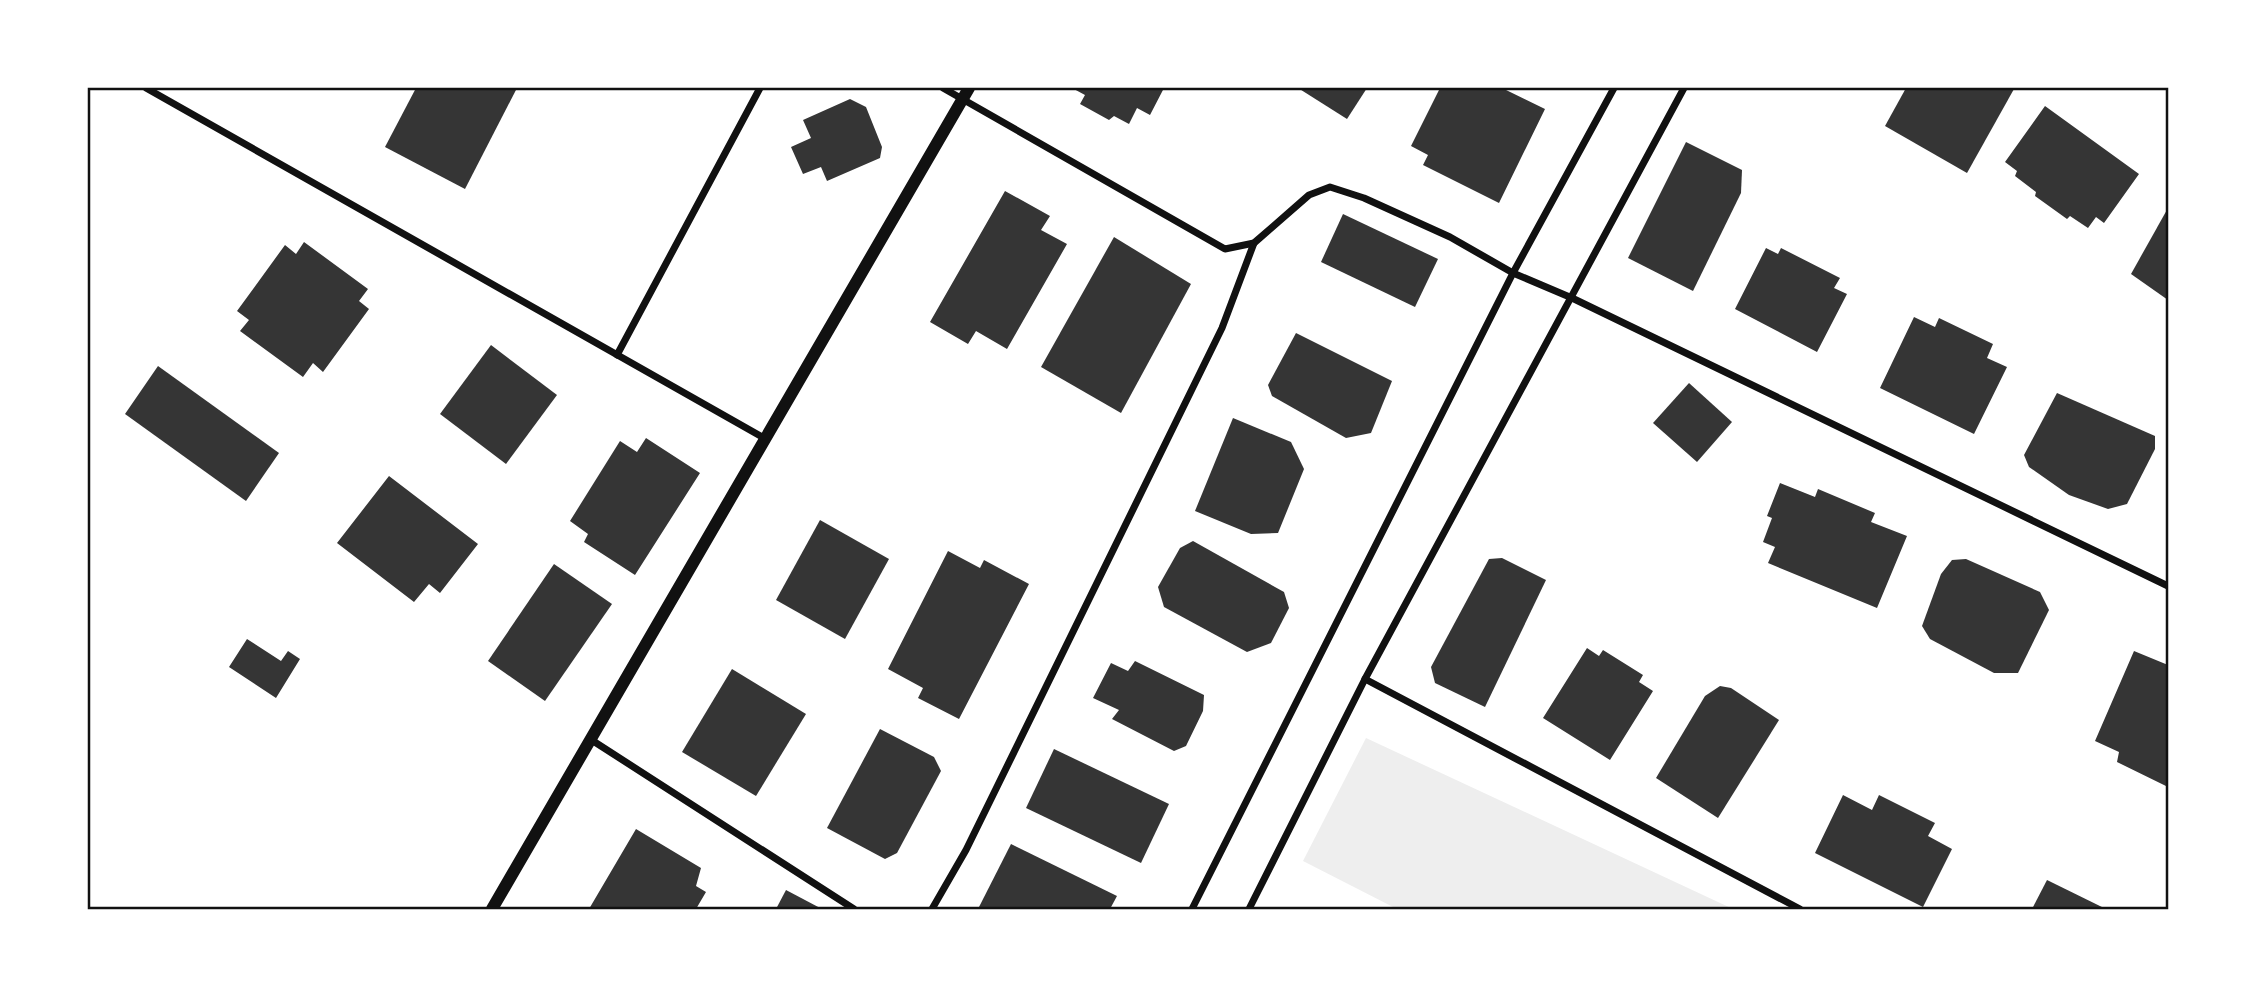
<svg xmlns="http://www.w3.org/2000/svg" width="2256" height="997" viewBox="0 0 2256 997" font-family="Mulish,sans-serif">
	<rect width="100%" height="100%" fill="#fff"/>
	<!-- green -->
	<path fill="#eee" d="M1366,738L1733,909H1397L1303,861Z"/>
	<!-- building -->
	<g fill="#353535">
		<path d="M416,88H517L465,189L385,147Z"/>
		<path d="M1072,88H1164L1150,115L1137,108L1129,124L1114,116L1109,120L1080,104L1085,95Z"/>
		<path d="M1298,88H1367L1347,119Z"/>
		<path d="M1440,88H1502L1545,109L1499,203L1423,165L1428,155L1411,146Z"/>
		<path d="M1906,88H2012L2014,89L1967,173L1885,126Z"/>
		<path d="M850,99L866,107L882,147L880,158L827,181L821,167L803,174L791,147L811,138L803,120Z"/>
		<path d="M2045,106L2139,174L2104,223L2096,217L2088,228L2070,216L2067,219L2035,196L2036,192L2015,176L2017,171L2005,162Z"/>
		<path d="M1686,142L1742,170L1741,193L1693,291L1628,258Z"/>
		<path d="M1005,191L1050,216L1041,230L1067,244L1007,349L976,331L968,344L930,322Z"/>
		<path d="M2168,208V300L2131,274Z"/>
		<path d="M1343,214L1438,259L1415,307L1321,262Z"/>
		<path d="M1114,237L1191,284L1121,413L1041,367Z"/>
		<path d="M304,242L368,289L359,301L369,309L323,372L313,363L303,377L240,331L249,320L237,311L285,245L296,254Z"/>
		<path d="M1766,248L1778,254L1781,248L1840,278L1834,288L1847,294L1817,352L1735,309Z"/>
		<path d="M1914,317L1935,327L1939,318L1993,344L1987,358L2007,367L1974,434L1880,388Z"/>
		<path d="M1296,333L1392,381L1371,433L1346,438L1272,396L1268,385Z"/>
		<path d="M491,345L557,395L506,464L440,414Z"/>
		<path d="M158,366L279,453L246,501L125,414Z"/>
		<path d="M1689,383L1732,422L1697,462L1653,423Z"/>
		<path d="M2057,393L2155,436V449L2127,504L2108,509L2069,495L2029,467L2024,455Z"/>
		<path d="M1233,418L1291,442L1304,469L1278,533L1251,534L1195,511Z"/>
		<path d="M646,438L700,473L635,575L584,542L588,534L570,521L620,441L637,452Z"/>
		<path d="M389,476L478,544L440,593L429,584L414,602L337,543Z"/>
		<path d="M1780,483L1815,497L1818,489L1875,513L1871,522L1907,536L1877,608L1768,563L1775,547L1763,542L1772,518L1767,516Z"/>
		<path d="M820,520L889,559L845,639L776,600Z"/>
		<path d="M1193,541L1284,592L1289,608L1271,643L1247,652L1164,607L1158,587L1180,548Z"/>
		<path d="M948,551L980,568L984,560L1029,584L959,719L918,698L923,688L888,669Z"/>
		<path d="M1502,558L1546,580L1485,707L1435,683L1431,667L1489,559Z"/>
		<path d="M1966,559L2040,592L2049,610L2018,673H1994L1930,639L1922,626L1941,574L1952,560Z"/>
		<path d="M554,564L612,604L545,701L488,661Z"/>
		<path d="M247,639L281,661L288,651L300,659L276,698L229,667Z"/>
		<path d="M1587,648L1599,656L1603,650L1643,675L1639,682L1653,691L1610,760L1543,718Z"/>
		<path d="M2134,651L2168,665V787L2117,762L2119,752L2095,741Z"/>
		<path d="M1135,661L1204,695L1203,711L1186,746L1174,751L1112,719L1119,710L1093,698L1111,663L1128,671Z"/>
		<path d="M732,669L806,714L756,796L682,752Z"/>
		<path d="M1720,686L1731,688L1779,720L1718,818L1656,778L1705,696Z"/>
		<path d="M880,729L934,757L941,771L897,853L885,859L827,828Z"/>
		<path d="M1054,749L1169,804L1141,863L1026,808Z"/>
		<path d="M1843,795L1872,810L1879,795L1935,823L1928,836L1952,849L1923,907L1815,853Z"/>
		<path d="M636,829L701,868L696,886L706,892L696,909H589Z"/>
		<path d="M1011,844L1117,896L1110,909H978Z"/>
		<path d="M2047,880L2106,909H2032Z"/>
		<path d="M786,890L822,909H776Z"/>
	</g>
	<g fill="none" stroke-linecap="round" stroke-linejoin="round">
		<!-- minor -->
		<g stroke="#111" stroke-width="7">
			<path d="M146,88L764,438"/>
			<path d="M943,88L1225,249L1254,243L1309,195L1330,187L1364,198L1450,237L1513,273L1572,298L2168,586"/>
			<path d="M617,355L760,88"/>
			<path d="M1365,679L1800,909"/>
			<path d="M590,739L854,909"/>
			<path d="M932,909L966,850L1222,328L1254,243"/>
			<path d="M1192,909L1513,273L1614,88"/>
			<path d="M1249,909L1365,679L1684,88"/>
		</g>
		<!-- tertiary -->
		<path stroke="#111" stroke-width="12" d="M492,909L969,88"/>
	</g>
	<!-- border -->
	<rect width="2256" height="997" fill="none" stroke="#ffffff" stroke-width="178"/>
	<rect x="89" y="89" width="2078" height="819" fill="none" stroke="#111" stroke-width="2.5"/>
</svg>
